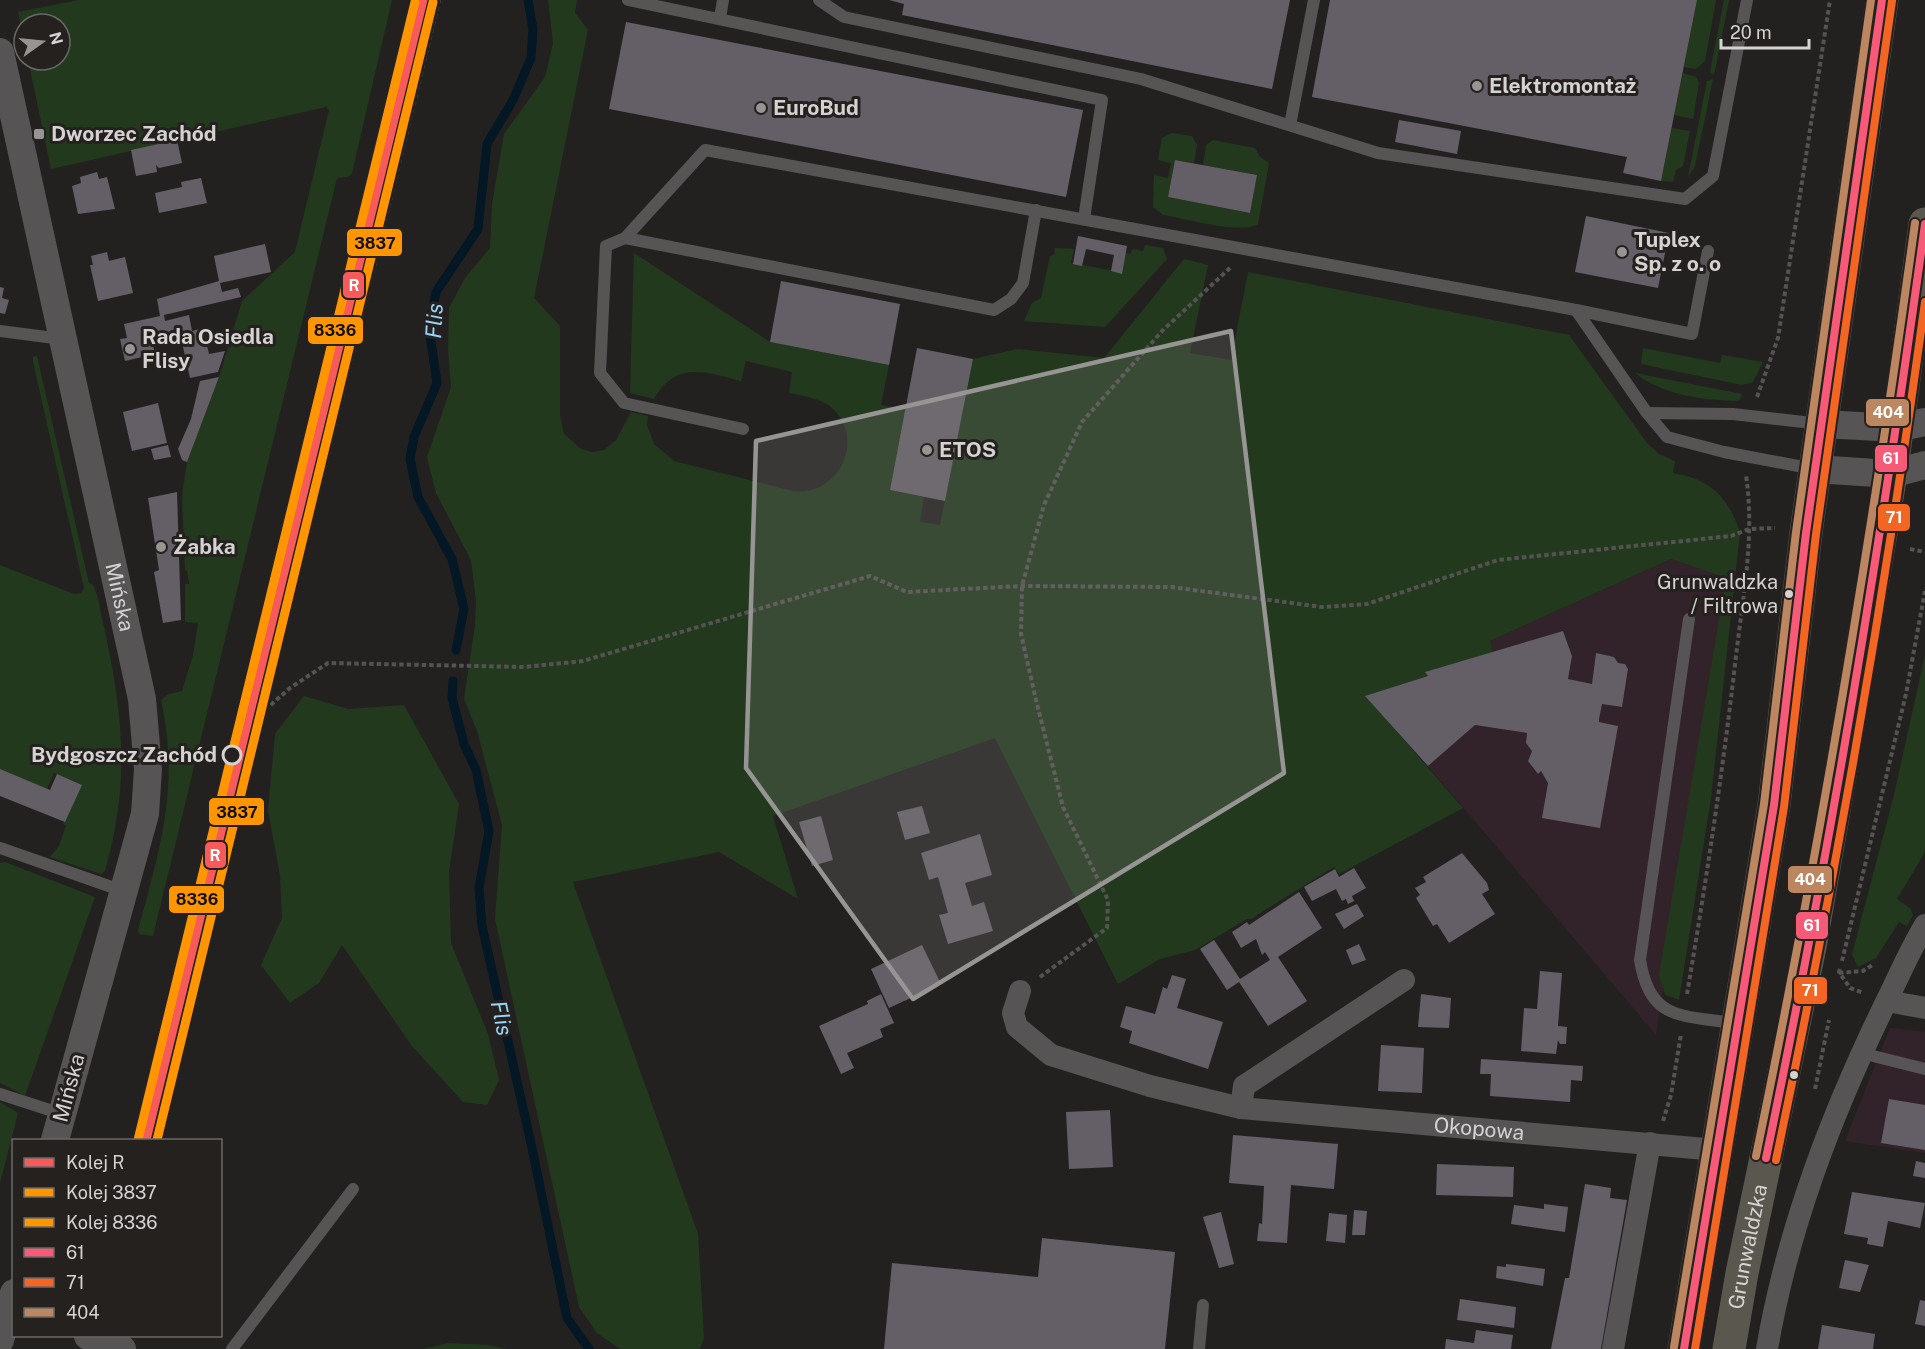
<svg xmlns="http://www.w3.org/2000/svg" width="1925" height="1349" viewBox="0 0 1925 1349" font-family="'Public Sans',sans-serif">
	<rect width="100%" height="100%" fill="#232120"/>
	<!-- commercial -->
	<g fill="#32232a">
		<path d="M1671,559L1726,578L1656,1035L1428,766L1475,725L1527,733L1526,743L1532,751L1528,761L1537,773L1541,771L1548,783L1543,818L1618,726L1599,722V719L1602,704L1622,707L1628,669L1625,664L1618,663L1614,657L1596,653L1592,684L1568,679L1572,655L1563,631L1493,652L1490,641Z"/>
		<path d="M1890,1028L1925,1032V1153L1845,1141Z"/>
	</g>
	<!-- green -->
	<g fill="#22391d">
		<path d="M79,0H392L352,173L348,177L337,178L153,936L140,934L138,931C160,847 180,788 161,700L169,694L182,691L193,655L198,623L185,622V584H189L187,571L185,570L182,496L187,462L219,377L242,301L295,252L329,110L326,107L51,169L28,60H60V24H24V40L18,12Z"/>
		<path d="M548,0H577L575,13L588,30L534,298L560,326V415L564,434L581,449L592,452L604,450L616,440L631,412L648,416L647,425L654,444L674,461L793,491C838,497 867,440 832,408C821,398 803,396 789,393L792,372L746,361L741,381C706,372 676,360 654,399L630,393L634,253L770,342L889,365L881,405L906,409L890,490L924,497L920,522L940,525L973,359L1018,349L1104,358L1184,259L1208,265L1190,353L1231,360L1248,272L1569,335L1647,443L1659,454L1675,461L1673,473C1710,479 1729,497 1740,533L1711,798L1679,1000L1665,995L1659,975L1726,578L1671,559L1490,641L1493,652L1425,672L1428,676L1366,696L1463,808L1339,874L1334,867L1251,919H1247L1195,950L1160,959L1118,984L995,738L773,816L798,899L719,852L573,882L698,1234L704,1338L700,1349H620L597,1333L579,1307L495,919L502,825L477,731L464,699L475,625L476,601L471,560L436,493L427,457L451,387L448,349L449,308L465,278L490,248L492,204L504,134L545,77L553,44Z"/>
		<path d="M1697,0H1716L1705,61L1696,69L1684,67Z"/>
		<path d="M1724,0H1729L1714,75L1710,72Z"/>
		<path d="M1683,73L1696,77L1699,83L1693,119L1674,115Z"/>
		<path d="M1713,79L1695,166L1688,177L1707,81Z"/>
		<path d="M1672,128L1690,131L1683,166L1676,170L1673,182L1661,181Z"/>
		<path d="M1172,133L1192,136L1197,145L1194,163L1175,160L1168,197L1250,213L1257,175L1203,165L1206,145L1213,140L1255,148L1260,157L1269,163L1258,224C1241,235 1184,218 1163,215L1153,207L1154,175L1168,178L1171,163L1158,160L1162,138Z"/>
		<path d="M1145,245L1163,248L1167,259L1105,327L1024,321L1032,303L1041,298L1050,256L1054,255L1055,248L1074,249L1071,263L1121,272L1125,253L1131,254L1132,249L1143,251Z"/>
		<path d="M1643,348L1720,363L1722,355L1763,362L1753,382L1742,385L1641,364Z"/>
		<path d="M37,356L89,583L93,585L97,595C120,697 134,768 105,871L101,874L50,857L59,846L66,826L63,824L81,784L54,773L47,789L0,770V565L74,594L81,593L84,588L33,362V357Z"/>
		<path d="M1635,373L1742,394L1740,400L1734,401C1701,400 1660,394 1635,373Z"/>
		<path d="M1925,655V852L1897,899L1911,909L1913,915L1907,926L1899,922L1876,958L1858,967L1852,954L1893,799Z"/>
		<path d="M304,696L348,709L404,705L459,804L449,872L451,943L488,1034L499,1080L487,1105L463,1102L412,1046L342,945L319,983L290,1003L261,965L282,918L280,875L268,811L275,734Z"/>
		<path d="M5,862L95,897L25,1096L0,1083V863Z"/>
		<path d="M0,1102L18,1113L0,1183Z"/>
		<path d="M449,1343L488,1345L506,1349H423Z"/>
	</g>
	<g fill="none" stroke-linecap="round" stroke-linejoin="round">
		<!-- stream -->
		<g stroke="#031724" stroke-width="9">
			<path d="M456,650L464,609L452,559L418,497L410,459L414,437L437,383L429,328L436,292L478,229L487,144L513,100L531,58L533,29L528,0"/>
			<path d="M453,681L452,698L464,744L476,770L489,831L479,888L482,926L532,1148L567,1318L589,1349"/>
		</g>
	</g>
	<!-- building -->
	<g fill="#645f67">
		<path d="M889,0H1290L1272,89L902,15L904,4Z"/>
		<path d="M1330,0H1697L1661,181L1623,173L1627,157L1312,97Z"/>
		<path d="M626,22L1083,110L1066,197L609,109Z"/>
		<path d="M1399,120L1461,131L1457,154L1395,142Z"/>
		<path d="M177,140L182,163L159,168L156,165L157,172L136,176L131,150Z"/>
		<path d="M1175,160L1257,175L1250,213L1168,197Z"/>
		<path d="M97,172L99,179L107,177L115,209L78,214L72,186L81,183L80,177Z"/>
		<path d="M201,178L207,203L159,213L155,193L182,187L181,182Z"/>
		<path d="M1586,216L1669,233L1658,288L1575,272Z"/>
		<path d="M1078,236L1127,246L1122,274L1111,271L1114,255L1086,249L1082,266L1073,264Z"/>
		<path d="M265,244L271,272L220,283L222,292L238,288L241,297L164,315L165,321L189,315L192,331L203,328L209,354L225,351L218,372L190,378L181,338L153,345L155,354L125,361L120,339L127,338L124,324L160,316L157,299L219,281L214,256Z"/>
		<path d="M107,252L109,261L125,257L133,293L98,301L90,265H93L91,256Z"/>
		<path d="M781,281L900,304L889,365L770,342Z"/>
		<path d="M0,287L4,288L2,298L9,300L5,314L0,313Z"/>
		<path d="M917,348L973,359L945,501L890,490Z"/>
		<path d="M219,377L187,462L182,460L178,449L191,419L200,381Z"/>
		<path d="M158,403L167,443L132,451L123,412Z"/>
		<path d="M168,445L171,457L154,460L151,449Z"/>
		<path d="M177,492L181,620L163,623L154,572L159,570L148,498Z"/>
		<path d="M1563,631L1572,656L1568,679L1592,684L1596,653L1614,657L1618,663L1625,664L1628,669L1622,707L1602,704L1599,719V722L1618,726L1600,828L1542,818L1548,783L1541,771L1538,774L1528,761L1532,751L1526,743L1527,733L1475,725L1428,766L1365,696L1428,676L1425,672Z"/>
		<path d="M0,769L50,790L57,774L82,785L65,822L0,796Z"/>
		<path d="M922,806L930,833L905,840L897,812Z"/>
		<path d="M821,816L833,860L812,866L799,822Z"/>
		<path d="M980,834L992,875L965,883L972,906L984,902L993,931L948,944L939,915L948,913L938,877L929,880L921,853Z"/>
		<path d="M1462,853L1487,883L1489,890L1482,894L1495,914L1449,943L1437,924L1433,926L1416,898L1420,895L1415,888L1426,882L1423,877Z"/>
		<path d="M1354,868L1366,888L1352,896L1354,901L1348,904L1346,899L1342,901L1336,889L1312,901L1304,887L1335,869L1339,877Z"/>
		<path d="M1299,892L1322,928L1278,957L1307,1001L1268,1026L1239,982L1227,990L1200,949L1214,940L1240,979L1270,960L1265,952L1262,955L1256,939L1241,948L1232,932L1247,922L1249,925Z"/>
		<path d="M1357,904L1364,916L1344,929L1335,914Z"/>
		<path d="M1359,944L1366,960L1352,965L1346,950Z"/>
		<path d="M922,945L941,984L889,1008L871,969Z"/>
		<path d="M1540,971L1562,973L1558,1026L1567,1027L1566,1044H1560L1558,1040L1556,1054L1521,1051L1524,1008L1537,1009Z"/>
		<path d="M1172,975L1186,979L1177,1008L1223,1022L1208,1069L1129,1043L1132,1031L1120,1027L1126,1006L1155,1014L1163,987L1167,989Z"/>
		<path d="M881,994L894,1023L880,1029L883,1037L847,1053L854,1068L841,1074L819,1026L868,1004L867,1001Z"/>
		<path d="M1421,994L1451,998L1449,1028L1418,1027Z"/>
		<path d="M1381,1045L1424,1048L1422,1093L1378,1091Z"/>
		<path d="M1481,1059L1583,1066L1582,1081L1571,1080L1570,1102L1490,1096L1491,1074H1480Z"/>
		<path d="M1889,1099L1925,1105V1150L1881,1143Z"/>
		<path d="M1110,1110L1113,1167L1069,1169L1066,1112Z"/>
		<path d="M1233,1135L1338,1144L1334,1189L1291,1185L1287,1243L1257,1241L1259,1223L1262,1224L1264,1186L1229,1183Z"/>
		<path d="M1916,1161L1925,1163V1178L1913,1176Z"/>
		<path d="M1437,1164L1514,1167L1513,1197L1436,1195Z"/>
		<path d="M1585,1184L1611,1188L1610,1198L1627,1200L1601,1349H1551L1565,1278H1569Z"/>
		<path d="M1852,1192L1925,1203L1920,1228L1888,1221L1883,1247L1867,1244L1868,1238L1844,1234Z"/>
		<path d="M1544,1204L1568,1207L1565,1232L1511,1224L1514,1205L1544,1209Z"/>
		<path d="M1354,1210L1367,1211L1365,1235H1352Z"/>
		<path d="M1221,1212L1234,1264L1219,1268L1203,1217Z"/>
		<path d="M1329,1213L1347,1215L1345,1243L1326,1241Z"/>
		<path d="M1042,1238L1175,1252L1165,1349H884L892,1263L1038,1277Z"/>
		<path d="M1845,1260L1869,1265L1860,1292L1839,1288Z"/>
		<path d="M1506,1264L1545,1269L1543,1286L1496,1278L1497,1266L1506,1267Z"/>
		<path d="M1460,1299L1516,1307L1514,1328L1457,1320Z"/>
		<path d="M1920,1300L1925,1301V1326L1915,1324Z"/>
		<path d="M1822,1325L1875,1334L1873,1349H1818Z"/>
		<path d="M1476,1330L1513,1335L1511,1349H1445L1446,1339L1474,1343Z"/>
	</g>
	<g fill="none" stroke-linecap="round" stroke-linejoin="round">
		<!-- path -->
		<g stroke="#545352" stroke-width="4" stroke-dasharray="4.5 3" stroke-linecap="butt">
			<path d="M1757,397L1778,338L1830,0"/>
			<path d="M1910,549L1925,552"/>
			<path d="M265,710L290,688L328,663L524,667L583,661L870,576L907,592L1022,586L1171,587L1322,607L1367,604L1498,560L1731,536L1749,529L1775,528"/>
			<path d="M1842,961L1906,694L1925,591"/>
			<path d="M1840,969L1839,972L1850,988L1864,993"/>
			<path d="M1839,973L1863,971L1874,964"/>
			<path d="M1040,977L1107,928L1108,900L1063,807L1036,700L1021,634L1022,586L1044,505L1082,422L1163,330L1230,268"/>
			<path d="M1687,994C1706,882 1723,770 1736,656C1743,596 1755,536 1746,475"/>
			<path d="M1815,1089L1829,1020"/>
			<path d="M1663,1121L1671,1095L1681,1034"/>
			<path d="M161,1140L439,0"/>
		</g>
		<!-- service -->
		<g stroke="#565454" stroke-width="12">
			<path d="M628,0L1102,100L1084,219"/>
			<path d="M819,0L844,17L1141,79L1378,153L1685,199L1713,176L1747,0"/>
			<path d="M720,18L723,0"/>
			<path d="M1290,125L1314,0"/>
			<path d="M625,238L705,150L1576,310L1692,334L1708,251"/>
			<path d="M1576,310L1647,413L1667,437L1724,452L1814,469"/>
			<path d="M0,331L62,339"/>
			<path d="M1647,413L1733,414L1821,424"/>
			<path d="M743,429L624,403L600,373L606,246L625,238L994,310L1011,299L1023,283L1036,210"/>
			<path d="M1689,619L1640,960C1650,1023 1683,1014 1737,1024"/>
			<path d="M0,848L123,891"/>
			<path d="M1861,1053L1925,1069"/>
			<path d="M0,1094L62,1114"/>
			<path d="M232,1349L353,1189"/>
			<path d="M1199,1349L1203,1305"/>
		</g>
		<!-- minor -->
		<g stroke="#565454" stroke-width="22">
			<path id="s1" d="M1020,991L1013,1013L1017,1027L1051,1055L1150,1086L1241,1108L1717,1150"/>
			<path d="M1887,1001L1925,1008"/>
			<path d="M1241,1108L1244,1086L1404,980"/>
			<path d="M1613,1349L1650,1143"/>
			<path d="M1767,1349C1788,1227 1832,1113 1886,1002C1899,976 1910,950 1925,925"/>
		</g>
		<!-- tertiary -->
		<g stroke="#565454" stroke-width="28">
			<path id="s2" d="M0,52L142,699L148,769L145,814L55,1140"/>
			<path d="M1822,424L1897,428L1925,422"/>
			<path d="M1815,469L1891,474L1925,465"/>
			<path d="M88,1336L122,1349"/>
			<path d="M0,1340L14,1293"/>
		</g>
		<!-- primary -->
		<g stroke="#5a574e" stroke-width="33">
			<path d="M1684,1349L1774,805L1806,533L1882,0"/>
			<path id="s3" d="M1729,1349L1742,1273L1810,947L1831,828L1891,474L1925,224"/>
		</g>
		<defs>
			<g id="bus-1">
				<path d="M1766,1158C1831,848 1882,537 1925,224"/>
				<path d="M1684,1349L1774,805L1806,533L1882,0"/>
			</g>
			<g id="bus-2">
				<path d="M1776,1160C1836,876 1886,590 1925,302"/>
				<path d="M1695,1349L1784,807L1816,534L1892,1"/>
			</g>
			<g id="bus-3">
				<path d="M1756,1156C1820,847 1872,536 1915,223"/>
				<path d="M1674,1347L1764,804L1796,532L1871,0"/>
			</g>
		</defs>
		<!-- bus-1 casing -->
		<use href="#bus-1" stroke="#24211f" stroke-width="12"/>
		<!-- bus-2 casing -->
		<use href="#bus-2" stroke="#24211f" stroke-width="12"/>
		<!-- bus-3 casing -->
		<use href="#bus-3" stroke="#24211f" stroke-width="12"/>
		<!-- bus-1 -->
		<use href="#bus-1" stroke="#f75a77" stroke-width="8"/>
		<!-- bus-2 -->
		<use href="#bus-2" stroke="#f26522" stroke-width="8"/>
		<!-- bus-3 -->
		<use href="#bus-3" stroke="#bb8660" stroke-width="8"/>
		<defs>
			<path id="rail-1" d="M146,1140L423,0"/>
			<path id="rail-2" d="M157,1140L433,2"/>
			<path id="rail-3" d="M138,1140L415,2"/>
		</defs>
		<!-- rail-1 casing -->
		<use href="#rail-1" stroke="#24211f" stroke-width="14"/>
		<!-- rail-2 casing -->
		<use href="#rail-2" stroke="#24211f" stroke-width="14"/>
		<!-- rail-3 casing -->
		<use href="#rail-3" stroke="#24211f" stroke-width="14"/>
		<!-- rail-1 -->
		<use href="#rail-1" stroke="#f75a5a" stroke-width="9"/>
		<!-- rail-2 -->
		<use href="#rail-2" stroke="#ff9500" stroke-width="9"/>
		<!-- rail-3 -->
		<use href="#rail-3" stroke="#ff9500" stroke-width="9"/>
	</g>
	<!-- marked area -->
	<path fill="#979594" fill-opacity="0.2" stroke="#979594" stroke-width="4.5" stroke-linejoin="round" d="M1231,331L1284,773L913,999L746,768L756,441Z"/>
	<!-- markers -->
	<g fill="#979594" stroke="#24211f" stroke-width="2">
		<circle cx="1477" cy="86" r="6"/>
		<circle cx="761" cy="108" r="6"/>
		<rect x="33" y="128" width="12" height="12" rx="3"/>
		<circle cx="1622" cy="252" r="6"/>
		<circle cx="130" cy="349" r="6"/>
		<circle cx="927" cy="450" r="6"/>
		<circle cx="161" cy="547" r="6"/>
	</g>
	<g fill="#d5d3d2" stroke="#24211f" stroke-width="2">
		<circle cx="1789" cy="594" r="5"/>
		<circle cx="1794" cy="1075" r="5"/>
	</g>
	<circle fill="#24211f" stroke="#d5d3d2" stroke-width="3" cx="232" cy="755" r="9"/>
	<g text-anchor="middle" stroke-width="6" stroke-linejoin="round" paint-order="stroke">
		<!-- bus labels -->
		<g font-size="20" fill="#d5d3d2" stroke="#24211f" text-anchor="end">
			<text x="1778" y="589">Grunwaldzka<tspan x="1778" dy="24">/ Filtrowa</tspan></text>
		</g>
		<!-- poi labels -->
		<g font-size="21" font-weight="bold" fill="#d5d3d2" stroke="#24211f" text-anchor="start">
			<text x="1489" y="93">Elektromontaż</text>
			<text x="773" y="115">EuroBud</text>
			<text x="51" y="141">Dworzec Zachód</text>
			<text x="1634" y="247">Tuplex<tspan x="1634" dy="24">Sp. z o. o</tspan></text>
			<text x="142" y="344">Rada Osiedla<tspan x="142" dy="24">Flisy</tspan></text>
			<text x="939" y="457">ETOS</text>
			<text x="173" y="554">Żabka</text>
		</g>
		<!-- street labels -->
		<g font-size="21" fill="#d5d3d2" stroke="#24211f">
			<text dy="7" stroke="none"><textPath href="#s2" startOffset="558">Mińska</textPath></text>
			<text transform="translate(69 1088) rotate(-75)" y="7">Mińska</text>
			<text dy="7" stroke="none"><textPath href="#s1" startOffset="518">Okopowa</textPath></text>
			<text dy="7" stroke="none"><textPath href="#s3" startOffset="104">Grunwaldzka</textPath></text>
		</g>
		<!-- stop labels -->
		<g font-size="21" font-weight="bold" fill="#d5d3d2" stroke="#24211f" text-anchor="end">
			<text x="217" y="762">Bydgoszcz Zachód</text>
		</g>
		<!-- water labels -->
		<g font-size="22" font-style="italic" fill="#99d4f9" stroke="#24211f">
			<text transform="translate(434 321) rotate(-87)" y="8">Flis</text>
			<text transform="translate(502 1018) rotate(78)" y="8">Flis</text>
		</g>
	</g>
	<g stroke="#24211f" stroke-width="2">
		<rect x="346" y="228" width="57" height="29" rx="6" fill="#ff9500"/>
		<rect x="342" y="271" width="23" height="28" rx="6" fill="#f75a5a"/>
		<rect x="307" y="316" width="57" height="29" rx="6" fill="#ff9500"/>
		<rect x="1865" y="398" width="45" height="29" rx="6" fill="#bb8660"/>
		<rect x="1874" y="444" width="34" height="29" rx="6" fill="#f75a77"/>
		<rect x="1877" y="503" width="34" height="29" rx="6" fill="#f26522"/>
		<rect x="208" y="797" width="57" height="29" rx="6" fill="#ff9500"/>
		<rect x="204" y="841" width="23" height="28" rx="6" fill="#f75a5a"/>
		<rect x="1787" y="865" width="46" height="29" rx="6" fill="#bb8660"/>
		<rect x="168" y="885" width="57" height="29" rx="6" fill="#ff9500"/>
		<rect x="1795" y="911" width="34" height="29" rx="6" fill="#f75a77"/>
		<rect x="1793" y="976" width="35" height="29" rx="6" fill="#f26522"/>
	</g>
	<g font-size="16" text-anchor="middle" font-weight="bold" fill="#fff">
		<text x="354" y="291">R</text>
		<text x="1888" y="418">404</text>
		<text x="1891" y="464">61</text>
		<text x="1894" y="523">71</text>
		<text x="215" y="861">R</text>
		<text x="1810" y="885">404</text>
		<text x="1812" y="931">61</text>
		<text x="1810" y="996">71</text>
	</g>
	<g font-size="16" text-anchor="middle" font-weight="bold" fill="#111">
		<text x="375" y="249">3837</text>
		<text x="335" y="336">8336</text>
		<text x="237" y="818">3837</text>
		<text x="197" y="905">8336</text>
	</g>
	<!-- legend -->
	<rect x="12" y="1139" width="210" height="198" fill="#24211f" stroke="#6b6867" stroke-width="1.5"/>
	<rect x="24" y="1158" width="30" height="9" fill="#f75a5a" stroke="#6b6867" stroke-width="1.5"/>
	<text x="66" y="1169" font-size="18" fill="#d5d3d2">Kolej R</text>
	<rect x="24" y="1188" width="30" height="9" fill="#ff9500" stroke="#6b6867" stroke-width="1.5"/>
	<text x="66" y="1199" font-size="18" fill="#d5d3d2">Kolej 3837</text>
	<rect x="24" y="1218" width="30" height="9" fill="#ff9500" stroke="#6b6867" stroke-width="1.5"/>
	<text x="66" y="1229" font-size="18" fill="#d5d3d2">Kolej 8336</text>
	<rect x="24" y="1248" width="30" height="9" fill="#f75a77" stroke="#6b6867" stroke-width="1.5"/>
	<text x="66" y="1259" font-size="18" fill="#d5d3d2">61</text>
	<rect x="24" y="1278" width="30" height="9" fill="#f26522" stroke="#6b6867" stroke-width="1.5"/>
	<text x="66" y="1289" font-size="18" fill="#d5d3d2">71</text>
	<rect x="24" y="1308" width="30" height="9" fill="#bb8660" stroke="#6b6867" stroke-width="1.5"/>
	<text x="66" y="1319" font-size="18" fill="#d5d3d2">404</text>
	<!-- north arrow -->
	<g transform="translate(42 42) rotate(75)"><circle r="28" fill="#24211f" stroke="#6b6867" stroke-width="1.5"/>
	<path d="M0-4.5L10 22L0 15L-10 22Z" fill="#979594"/>
	<text y="-9" font-size="16" font-weight="bold" text-anchor="middle" fill="#d5d3d2">N</text>
	</g>
	<!-- scale -->
	<path d="M1721 39v9h88v-9" fill="none" stroke="#d5d3d2" stroke-width="3"/>
	<text x="1730" y="39" font-size="18" fill="#d5d3d2" stroke="#24211f" stroke-width="4.5" paint-order="stroke">20 m</text>
</svg>
